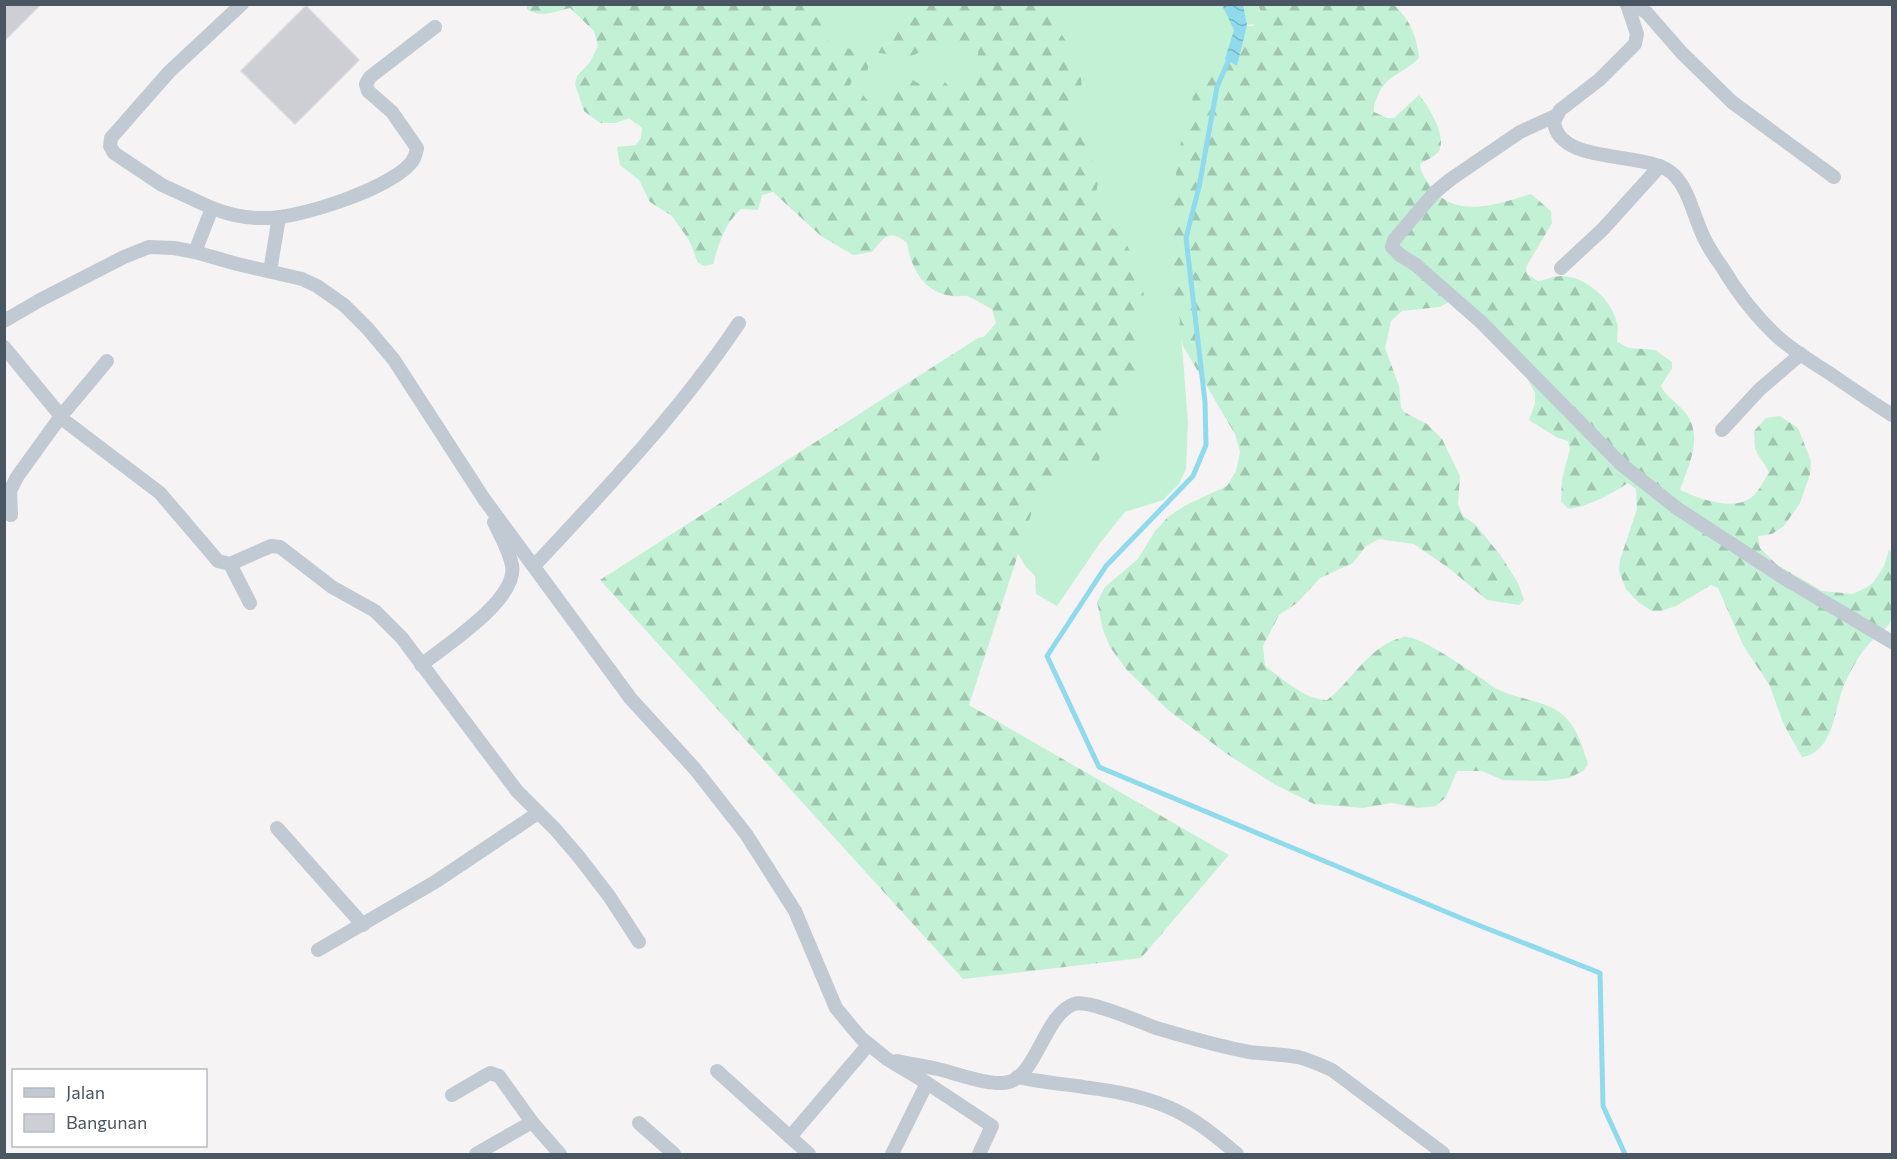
<svg xmlns="http://www.w3.org/2000/svg" width="1897" height="1159" viewBox="0 0 1897 1159" font-family="Commissioner,sans-serif">
	<defs>
		<pattern id="forest-firs" width="22" height="20" patternUnits="userSpaceOnUse" patternTransform="scale(1.5)"><rect width="22" height="20" fill="#c3f1d5"/><path d="M5 1l3.5 6h-7zM16 11l3.5 6h-7z" fill="#a0c6b0"/></pattern>
		<pattern id="water-waves" width="16" height="10" patternUnits="userSpaceOnUse" patternTransform="scale(1.5)"><rect width="16" height="10" fill="#90daee"/><path d="M0 5q4-4 8 0t8 0" fill="none" stroke="#78b4c4"/></pattern>
	</defs>
	<rect width="100%" height="100%" fill="#f5f3f3"/>
	<!-- grass -->
	<g fill="#c3f1d5">
		<path d="M796,5H989L983,39L988,110L861,114Z"/>
		<path d="M1020,5H1258L1261,24L1237,25L1180,320L1188,423L1186,469L1179,484L1163,500L1125,512L1100,543L1057,606L1036,594L1035,576L1026,567L998,520Z"/>
	</g>
	<!-- forest -->
	<g fill="url(#forest-firs)">
		<path d="M527,5H808V10L822,19L827,40C842,50 877,49 866,76L852,80L849,88L862,94L871,104L882,102L899,78L911,79L923,86L942,78L952,91L968,88L976,89L978,52L961,42L945,43L908,57L872,52C887,34 907,22 923,5H1041C1056,27 1091,68 1079,97C1076,104 1070,111 1067,117L1072,127L1082,137V141H1087L1098,183L1095,197L1104,220L1125,240L1141,279L1145,301L1138,322L1142,336L1136,374L1124,396L1126,412L1103,444L1098,465L1094,470H1090L1080,460L1074,462C1070,476 1051,488 1038,493L969,705L1229,855L1141,958L963,979L600,580L978,338L984,337L996,323L992,309C984,305 975,299 967,296C962,295 957,297 952,296C924,293 911,268 907,243C889,228 884,238 872,252L853,255L821,236L773,192L762,195L758,210L741,209C724,224 719,244 713,264L705,266L698,263L689,240L672,216L650,202L639,180L620,165L617,147L636,145L641,138L642,128L629,118L616,123H600L584,111L575,84L577,76L590,62L598,46L594,31L570,8C557,11 539,19 527,9Z"/>
		<path d="M1258,5H1394C1410,20 1417,36 1419,58C1410,67 1401,71 1391,78C1382,84 1373,102 1374,112L1387,118H1394L1419,95C1429,107 1445,133 1440,149C1437,156 1426,160 1420,164C1420,172 1425,178 1429,184C1453,221 1498,204 1531,194L1551,211L1552,223L1526,267L1527,274L1538,281C1545,280 1554,276 1561,276C1586,276 1612,300 1617,323C1619,329 1617,336 1617,342L1629,348L1655,350L1672,362V368L1661,386C1666,397 1675,401 1683,410C1705,434 1689,464 1680,490C1698,498 1735,513 1753,496C1760,490 1764,480 1769,472L1755,449L1754,431L1766,418L1780,416L1798,428L1811,461L1810,474L1800,503L1784,526L1772,534L1758,536L1760,548L1776,564L1822,591L1853,594L1867,587L1873,583L1884,566L1889,550L1892,553C1892,566 1895,609 1892,618C1887,631 1876,636 1868,645C1858,656 1850,672 1844,685C1834,709 1834,752 1802,757L1783,723L1770,686L1743,645L1718,588L1711,585L1676,606L1661,611H1652L1638,602L1626,589L1619,571L1620,560L1637,509L1636,489L1628,483C1609,495 1592,505 1569,509L1561,502L1562,479L1570,449L1568,441L1558,438L1529,420L1535,404V393L1517,359L1452,300L1440,307L1402,311L1391,321L1385,348L1399,386L1401,407L1404,412L1427,424L1442,439L1460,476L1458,504L1463,516L1475,524L1501,556L1518,583L1524,600L1519,605L1487,600L1450,569L1414,544L1379,539L1366,546L1353,563L1320,578L1297,603L1279,615L1263,646L1265,666C1283,679 1304,699 1327,700C1352,681 1370,644 1404,637C1418,634 1469,671 1484,680C1489,684 1494,688 1499,690C1519,700 1546,700 1563,715C1578,728 1582,746 1588,764L1583,771L1569,778L1546,781L1503,780L1482,771H1457L1446,797L1436,806L1418,808L1392,803L1363,808L1314,804L1274,784L1227,754L1168,710L1127,670L1110,647L1103,630L1097,602L1105,587L1138,559L1155,531L1168,517L1184,506L1227,486L1236,471L1240,452L1235,434L1183,346L1179,330L1180,320L1172,297L1169,279L1170,223L1179,150L1193,97L1221,53L1228,50L1244,26H1253L1260,10Z"/>
	</g>
	<!-- water -->
	<path fill="url(#water-waves)" d="M1222,5H1243L1247,25L1237,66L1225,59L1234,30Z"/>
	<g fill="none" stroke-linecap="round" stroke-linejoin="round">
		<!-- stream -->
		<path stroke="#90daee" stroke-width="5" d="M1230,57L1217,87L1199,187L1186,238L1205,402L1206,445L1193,476L1106,566L1047,656L1099,767L1468,921L1600,973L1603,1106L1625,1154"/>
	</g>
	<!-- building -->
	<g fill="#cdcfd5" stroke="#d7d9de" stroke-width="1.5">
		<path d="M4,4H41L4,41Z"/>
		<path d="M306,6L359,60L295,124L241,71Z"/>
	</g>
	<g fill="none" stroke-linecap="round" stroke-linejoin="round">
		<!-- minor -->
		<g stroke="#c1cad2" stroke-width="14">
			<path d="M1627,4L1637,34L1635,44L1599,80L1560,110L1554,122C1559,166 1648,150 1673,174C1688,188 1693,213 1701,231C1706,244 1714,256 1722,267C1737,292 1757,318 1779,338C1796,353 1817,365 1835,377C1854,390 1873,403 1892,415"/>
			<path d="M1627,5L1638,7L1647,13L1681,52L1732,102L1834,177"/>
			<path d="M1555,116L1520,132L1451,179L1434,193L1394,240L1392,247L1400,255L1416,265L1481,322L1621,464L1678,509L1784,578L1892,642"/>
			<path d="M212,208L162,185L114,153L110,146L111,138L169,72L242,4"/>
			<path d="M195,252L237,264L302,279L317,286L344,305L368,329L394,360L484,499L631,699L695,769L746,834L795,911L836,1008L861,1038L887,1059L927,1083L992,1126L979,1154"/>
			<path d="M1561,268L1603,229L1660,166"/>
			<path d="M270,271L279,217"/>
			<path d="M4,321L40,300L124,257L149,247L174,248L195,252L212,208C227,214 244,218 261,218C296,220 386,190 410,164C414,160 416,154 417,148L392,112L368,91L366,84L370,77L435,27"/>
			<path d="M4,347L65,421L160,493L218,561L230,564L271,546L280,547L332,587L375,611L402,638L517,791L555,829L579,857L609,896L639,942"/>
			<path d="M1722,430L1760,389L1801,354"/>
			<path d="M11,515L10,491L17,477L61,416L107,361"/>
			<path d="M230,564L250,603"/>
			<path d="M534,566C607,488 680,411 739,323"/>
			<path d="M421,665C445,646 519,599 512,565C509,550 500,535 494,522"/>
			<path d="M277,828L363,925"/>
			<path d="M318,950L435,882L538,813"/>
			<path d="M897,1061C911,1064 924,1066 938,1069C955,1073 992,1087 1009,1082C1037,1074 1045,1014 1074,1004C1088,999 1140,1022 1156,1028C1187,1037 1217,1046 1249,1052C1265,1054 1282,1054 1298,1057C1310,1060 1321,1065 1332,1070L1443,1153"/>
			<path d="M717,1071L809,1154"/>
			<path d="M1017,1077C1066,1087 1121,1087 1168,1107C1194,1118 1216,1136 1237,1154"/>
			<path d="M452,1095L490,1073L499,1076L532,1122L560,1154"/>
			<path d="M639,1123L674,1154"/>
			<path d="M790,1137L869,1044"/>
			<path d="M476,1154L532,1122"/>
			<path d="M892,1154L927,1083"/>
		</g>
	</g>
	<!-- border -->
	<rect width="1897" height="1159" fill="none" stroke="#4a5661" stroke-width="12"/>
	<!-- legend -->
	<rect x="12" y="1069" width="195" height="78" fill="#ffffff" stroke="#b7bbc0" stroke-width="1.5"/>
	<rect x="24" y="1088" width="30" height="9" fill="#c1cad2" stroke="#b7bbc0" stroke-width="1.5"/>
	<text x="66" y="1099" font-size="18" fill="#4a5661">Jalan</text>
	<rect x="24" y="1114" width="30" height="18" fill="#cdcfd5" stroke="#b7bbc0" stroke-width="1.5"/>
	<text x="66" y="1129" font-size="18" fill="#4a5661">Bangunan</text>
</svg>
